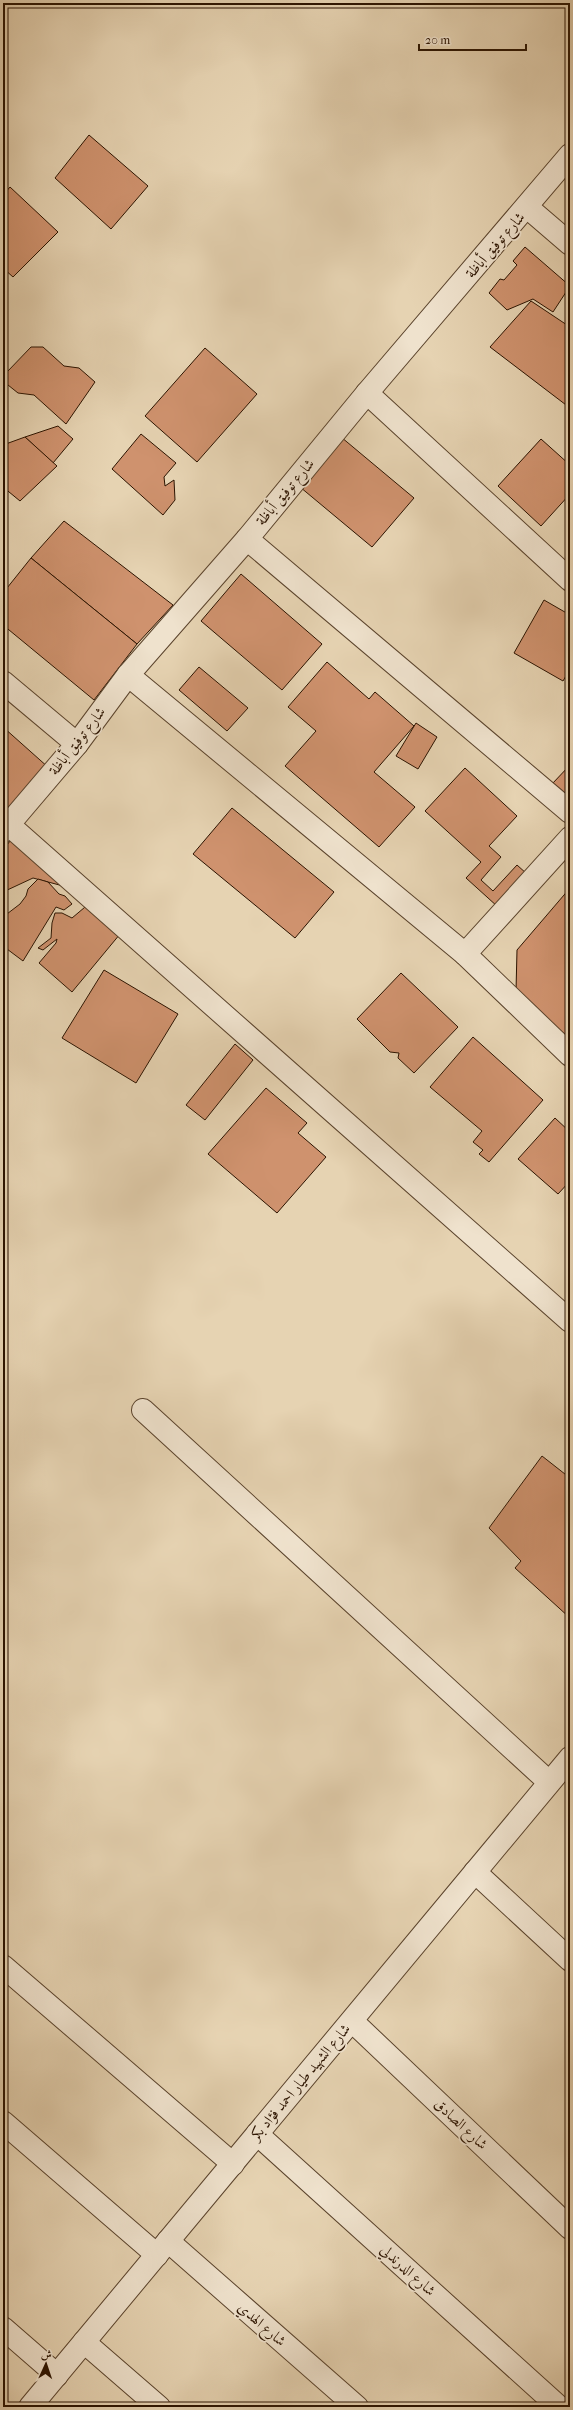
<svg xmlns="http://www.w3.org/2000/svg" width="573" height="2410" viewBox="0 0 573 2410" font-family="'IM FELL French Canon',Amiri,serif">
	<rect width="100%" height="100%" fill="#e6d3b2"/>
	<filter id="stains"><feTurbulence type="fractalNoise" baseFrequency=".005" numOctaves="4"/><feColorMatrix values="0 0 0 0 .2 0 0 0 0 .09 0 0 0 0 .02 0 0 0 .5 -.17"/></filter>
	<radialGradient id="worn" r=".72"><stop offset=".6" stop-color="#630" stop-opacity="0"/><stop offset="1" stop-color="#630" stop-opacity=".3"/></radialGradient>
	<!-- building -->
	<g fill="#cf926e" stroke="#2b1300">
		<path d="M89,135L148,186L111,229L55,178Z"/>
		<path d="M10,187L58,232L13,277L3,268V195Z"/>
		<path d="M525,247L570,286L553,312L533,299L507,310L489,293L500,279L504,280L517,265L513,261Z"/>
		<path d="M531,301L570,327V408L490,347Z"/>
		<path d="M31,347H43L64,366L79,368L95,382L66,424L34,395L18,393L3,381L7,372Z"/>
		<path d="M205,348L257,394L197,462L145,416Z"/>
		<path d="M58,426L73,439L53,463L25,437Z"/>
		<path d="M141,434L176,463L164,477L165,486L174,480L175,500L163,515L112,469Z"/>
		<path d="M25,437L57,466L20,501L3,487V445Z"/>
		<path d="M341,437L414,498L372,547L300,487Z"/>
		<path d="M541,439L570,465V494L541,526L498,486Z"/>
		<path d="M64,521L173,605L137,644L31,558Z"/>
		<path d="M31,558L137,644L94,700L3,625V593Z"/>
		<path d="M241,574L322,644L282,690L201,621Z"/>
		<path d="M544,600L570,615V669L563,681L514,653Z"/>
		<path d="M327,662L369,699L375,692L414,726L374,772L415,807L379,847L285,766L316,731L288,707Z"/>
		<path d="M199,667L248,708L227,731L179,690Z"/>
		<path d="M416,723L437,737L418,769L396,756Z"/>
		<path d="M3,727L49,768L3,820Z"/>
		<path d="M570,765V801L552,784Z"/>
		<path d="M465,768L517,816L489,846L501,857L481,880L493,891L517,865L527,874L498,907L466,878L481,862L425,811Z"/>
		<path d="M232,808L334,892L295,938L193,854Z"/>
		<path d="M13,838L67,887L33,878L3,892V849Z"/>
		<path d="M38,879L48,882L59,894L65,896L72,904L64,910L56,907L23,961L3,946V917L20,904L26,896L28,889Z"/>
		<path d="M570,888V1039L516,991L517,950Z"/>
		<path d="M91,902L125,928L72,992L39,963L56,943L57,939L43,950L38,948L51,938L52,923L55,913H62L72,918Z"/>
		<path d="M104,970L178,1014L136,1083L62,1038Z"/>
		<path d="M401,973L458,1027L414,1073L398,1058L399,1053L390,1052L357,1019Z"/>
		<path d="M473,1037L543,1100L489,1162L479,1154L483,1150L473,1142L482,1131L430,1087Z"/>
		<path d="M235,1044L253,1060L205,1120L186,1105Z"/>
		<path d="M266,1088L307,1123L298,1133L326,1157L277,1213L208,1154Z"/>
		<path d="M555,1118L570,1132V1181L558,1194L518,1159Z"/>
		<path d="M542,1456L570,1478V1618L515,1568L521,1561L489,1528Z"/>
	</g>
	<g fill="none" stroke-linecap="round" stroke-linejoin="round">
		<defs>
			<g id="minor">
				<path d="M527,207L570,244"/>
				<path d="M367,393L570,580"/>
				<path d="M247,539L570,812"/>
				<path d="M128,675L465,954L570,1055"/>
				<path d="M3,682L77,744"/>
				<path d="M9,825L570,1321"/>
				<path d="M3,831L77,744L128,675L247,539L367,393L570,155"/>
				<path d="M465,954L570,838"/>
				<path d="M143,1410L549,1782"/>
				<path d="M475,1872L570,1960"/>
				<path d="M3,1966L233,2164"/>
				<path d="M352,2021L570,2228"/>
				<path d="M3,2122L157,2255"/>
				<path d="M257,2134L559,2407"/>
				<path d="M168,2241L357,2407"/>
				<path d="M3,2328L57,2375"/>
				<path d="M84,2342L159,2407"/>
				<path d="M30,2407L570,1758"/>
			</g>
		</defs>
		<!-- minor casing -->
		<use href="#minor" stroke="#5a432c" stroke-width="24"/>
		<!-- minor -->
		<use href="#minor" stroke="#efe2cd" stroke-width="22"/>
	</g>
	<g text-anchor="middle" stroke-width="3.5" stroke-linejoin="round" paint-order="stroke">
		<!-- street labels -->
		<g font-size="15" fill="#2b1300" stroke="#efe2cd">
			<text transform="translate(495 245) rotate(-49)" y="5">شارع توفيق أباظة</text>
			<text transform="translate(285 492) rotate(-50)" y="5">شارع توفيق أباظة</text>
			<text transform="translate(77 741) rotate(-52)" y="5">شارع توفيق أباظة</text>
			<text transform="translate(300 2082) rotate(-50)" y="5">شارع الشهيد طيار احمد فؤاد بكر</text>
			<text transform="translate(461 2124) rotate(43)" y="5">شارع الصادق</text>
			<text transform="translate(408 2270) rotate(42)" y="5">شارع الدرندلي</text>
			<text transform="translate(262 2324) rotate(41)" y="5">شارع الهدي</text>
		</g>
	</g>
	<!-- margin -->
	<rect width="573" height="2410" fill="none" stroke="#e6d3b2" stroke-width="16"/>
	<rect x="4" y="4" width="565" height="2402" fill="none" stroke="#2b1300" stroke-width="2"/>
	<rect x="8" y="8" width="557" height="2394" fill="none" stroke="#2b1300"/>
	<!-- north arrow -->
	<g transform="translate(46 2364) rotate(3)" stroke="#efe2cd" stroke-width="3" paint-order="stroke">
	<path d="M0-3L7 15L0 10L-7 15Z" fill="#2b1300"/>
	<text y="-6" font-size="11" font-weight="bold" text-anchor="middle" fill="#2b1300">ش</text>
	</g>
	<!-- scale -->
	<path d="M419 44v6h107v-6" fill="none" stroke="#2b1300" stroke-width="2"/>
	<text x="425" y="44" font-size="12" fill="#2b1300" stroke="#efe2cd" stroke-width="3" paint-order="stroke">20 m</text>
	<rect width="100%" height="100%" filter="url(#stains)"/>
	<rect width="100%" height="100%" fill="url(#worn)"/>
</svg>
